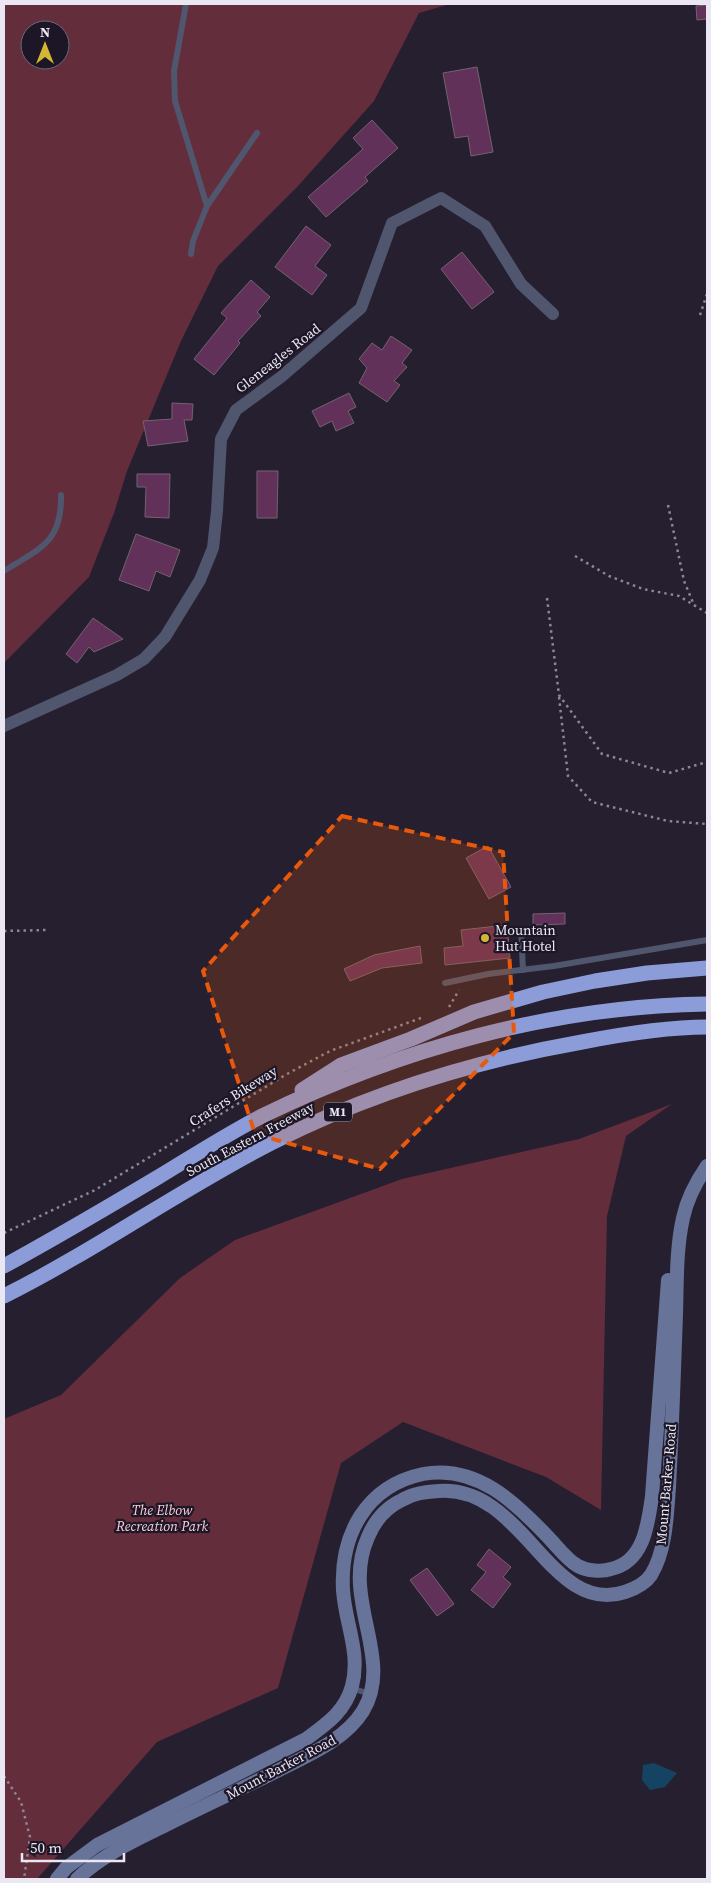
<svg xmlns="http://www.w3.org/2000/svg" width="711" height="1883" viewBox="0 0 711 1883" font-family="'Source Serif 4',serif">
	<rect width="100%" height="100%" fill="#261f30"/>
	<!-- green -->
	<g fill="#632d3c" fill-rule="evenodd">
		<path d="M4,4H450L419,13L374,101L298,186L218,266L181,341L127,471L114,513L89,577L4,663ZM30,30H60V60H30Z"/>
		<path d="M672,1104L626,1136L607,1216L601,1510L546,1477L403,1422L341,1463L278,1688L157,1742L37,1879L4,1878V1419L61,1395L180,1278L235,1240L402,1179L579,1139Z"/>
	</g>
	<!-- water -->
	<path fill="#154462" d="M654,1763L677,1773L665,1787L650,1790L642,1780L643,1765Z"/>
	<!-- building -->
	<g fill="#61315a" stroke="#746270">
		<path d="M707,5V19L697,20L696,6Z"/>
		<path d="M477,67L493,152L471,156L468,136L455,138L443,73Z"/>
		<path d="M372,120L398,148L365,177L368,181L326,217L308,197L363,149L353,138Z"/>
		<path d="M306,226L331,245L315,266L327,275L312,295L275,267Z"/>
		<path d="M462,252L494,292L472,309L441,269Z"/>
		<path d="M251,280L270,297L257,312L261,316L238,341L240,343L214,375L194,359L227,318L221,313Z"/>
		<path d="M391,336L412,350L402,363L407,367L394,381L400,385L387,402L359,383L367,368L359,359L372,343L382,350Z"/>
		<path d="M349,393L356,407L348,411L354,423L336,431L332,421L320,427L312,411Z"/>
		<path d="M172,403L193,404L192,420H184L188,441L148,446L143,421L172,419Z"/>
		<path d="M257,471H278L277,518H257Z"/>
		<path d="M137,474H170L169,518L145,517L146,487H137Z"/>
		<path d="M136,534L180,550L170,577L156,571L149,591L119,580Z"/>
		<path d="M93,618L123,639L94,652L89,647L77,663L66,654Z"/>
		<path d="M488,846L511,887L489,899L466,858Z"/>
		<path d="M565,913V924L533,925V914Z"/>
		<path d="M507,925L510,958L445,965L444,948L463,946L461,930Z"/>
		<path d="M420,946L422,963L382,968L350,981L344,969L374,955Z"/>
		<path d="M489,1549L511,1567L503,1577L511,1584L493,1608L471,1590L486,1572L477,1565Z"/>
		<path d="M427,1568L454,1604L437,1616L410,1580Z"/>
	</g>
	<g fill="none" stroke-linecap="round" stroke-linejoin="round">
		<!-- path -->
		<g stroke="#8c8795" stroke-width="2.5" stroke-dasharray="2.5 4" stroke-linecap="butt">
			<path d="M700,315L707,294"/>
			<path d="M668,505L684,581L694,605"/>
			<path d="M575,556L609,576L643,589L679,596L707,613"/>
			<path d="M547,598L559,695L602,754L669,773L707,762"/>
			<path d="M559,697L568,776L592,802L668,821L707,824"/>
			<path d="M4,931L48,930"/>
			<path d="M449,1007L459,990"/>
			<path d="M4,1233L95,1190L287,1074L330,1051L421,1018"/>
			<path d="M4,1776L21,1802L30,1837L24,1879"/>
		</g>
		<!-- service -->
		<g stroke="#4f566e" stroke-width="6">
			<path d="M186,4L174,71L175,101L207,206L193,241L191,254"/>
			<path d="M207,206L257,133"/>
			<path d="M4,571C40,548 62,543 61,495"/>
			<path d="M521,930L523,970"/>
			<path d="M445,983L488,974L554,966L707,940"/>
			<path d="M351,1688L370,1694"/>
		</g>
		<!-- minor -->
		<path stroke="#4f566e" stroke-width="12" d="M4,726L117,675L144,659L165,637L200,580L213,548L217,511L221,439L236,410L281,377L361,308L392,223L441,198L485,226L521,284L553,314"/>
		<!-- secondary -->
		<g stroke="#677399" stroke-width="14">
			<path d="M57,1879L66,1868L97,1845L306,1739C326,1724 345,1712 352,1686C361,1653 345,1623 343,1590C340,1535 366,1486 423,1474C476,1464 515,1502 548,1537C557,1546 567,1560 578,1566C587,1571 602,1572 611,1569C644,1562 648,1524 652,1496L668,1280"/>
			<path d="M77,1879C103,1854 138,1839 170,1823C206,1805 243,1788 279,1770C308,1755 345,1740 363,1711C395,1658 340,1599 368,1537C375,1520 385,1508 402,1500C414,1493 425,1492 439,1491C524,1485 550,1617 625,1592C634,1589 645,1584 651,1575C666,1551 667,1514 669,1487C672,1430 674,1372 676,1314C677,1283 676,1249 683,1218C687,1199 696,1182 707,1166"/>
		</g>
		<!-- motorway -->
		<g stroke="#8b9cd8" stroke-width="15">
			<path d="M302,1090L341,1065L411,1039L474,1012L543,992L595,981L647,973L707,968"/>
			<path d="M4,1266C57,1237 108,1207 160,1176C193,1156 227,1134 262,1116C400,1049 553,1006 707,1004"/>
			<path d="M4,1296C96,1250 181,1189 273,1142C371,1093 474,1061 582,1042C623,1034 665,1027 707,1027"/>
		</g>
	</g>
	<!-- marked area -->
	<path fill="#e8590c" fill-opacity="0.2" stroke="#e8590c" stroke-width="4" stroke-dasharray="10 6" stroke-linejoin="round" d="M342,816L503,852L514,1033L380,1169L255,1134L203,971Z"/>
	<!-- markers -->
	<circle fill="#d3b635" stroke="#1c1626" stroke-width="2" cx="485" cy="938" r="5"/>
	<g text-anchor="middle" stroke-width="4.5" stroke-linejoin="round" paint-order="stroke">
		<!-- shield labels -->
		<rect fill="#1c1626" stroke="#aca8b5" stroke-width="1" x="324" y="1102.5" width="28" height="19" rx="4"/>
		<g font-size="12" font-weight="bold" fill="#eae6f2">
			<text x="338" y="1116">M1</text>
		</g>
		<!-- street labels -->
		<g font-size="14" fill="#eae6f2" stroke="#1c1626">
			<text transform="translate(278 358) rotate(-38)" y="5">Gleneagles Road</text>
			<text transform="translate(233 1096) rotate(-32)" y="5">Crafers Bikeway</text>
			<text transform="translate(250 1139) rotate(-28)" y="5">South Eastern Freeway</text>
			<text transform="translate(666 1484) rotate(-85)" y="5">Mount Barker Road</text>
			<text transform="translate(281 1767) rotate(-28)" y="5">Mount Barker Road</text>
		</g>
		<!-- poi labels -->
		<g font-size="14" fill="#eae6f2" stroke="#1c1626" text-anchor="start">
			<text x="495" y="935">Mountain<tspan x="495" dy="16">Hut Hotel</tspan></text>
		</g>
		<!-- park labels -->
		<g font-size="14" font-style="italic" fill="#f7cdd6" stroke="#1c1626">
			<text x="162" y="1515">The Elbow<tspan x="162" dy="16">Recreation Park</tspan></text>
		</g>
	</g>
	<!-- border -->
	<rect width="711" height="1883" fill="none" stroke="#eae6f2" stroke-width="10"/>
	<!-- north arrow -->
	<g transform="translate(45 45)"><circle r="24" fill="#1c1626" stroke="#6e6978"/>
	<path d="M0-4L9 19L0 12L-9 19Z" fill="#d3b635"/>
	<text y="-8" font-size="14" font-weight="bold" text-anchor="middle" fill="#eae6f2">N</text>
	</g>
	<!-- scale -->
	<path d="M22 1853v8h102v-8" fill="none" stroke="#eae6f2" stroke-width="2.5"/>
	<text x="30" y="1853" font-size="15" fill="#eae6f2" stroke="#1c1626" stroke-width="4" paint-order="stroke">50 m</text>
</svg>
